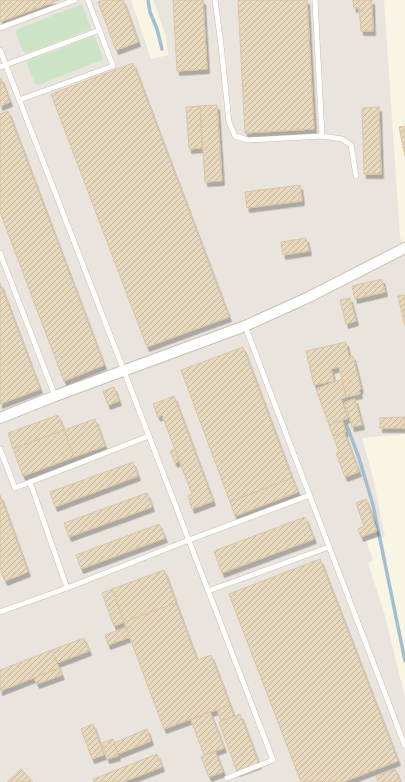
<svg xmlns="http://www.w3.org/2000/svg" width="405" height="782" viewBox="0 0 405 782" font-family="Manrope,sans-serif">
	<defs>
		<pattern id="building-hatch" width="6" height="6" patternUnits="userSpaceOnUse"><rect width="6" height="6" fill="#e8d8bd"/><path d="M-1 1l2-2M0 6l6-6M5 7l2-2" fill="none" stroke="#c0b39c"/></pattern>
		<filter id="shadow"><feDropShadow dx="2.5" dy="4.5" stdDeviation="0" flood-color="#0004"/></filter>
	</defs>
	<rect width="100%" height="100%" fill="#f8f5e4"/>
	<!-- industrial -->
	<path fill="#e9e5de" d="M0,0H131L151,59L168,55L166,37L153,0H384L400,237L405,248V434L362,438L373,477L385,537L366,540L373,560L368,563L384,612L405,697V782H0Z"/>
	<!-- green -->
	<g fill="#cae4c5">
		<path d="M82,4L91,29L27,53H25L23,51L16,33V30L18,29Z"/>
		<path d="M93,36L95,37L103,58L102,60L38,85L35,84L27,64L28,61Z"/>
	</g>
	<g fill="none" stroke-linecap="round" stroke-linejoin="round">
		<!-- stream -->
		<g stroke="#a3becf" stroke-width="3.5">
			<path d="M148,0L150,12L157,29L162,49"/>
			<path d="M347,426L359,458L373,505L405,661"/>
		</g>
	</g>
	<!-- building -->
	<g fill="url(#building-hatch)" stroke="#dac4a2" filter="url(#shadow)">
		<path d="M0,0H59L0,22Z"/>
		<path d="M104,0H123L138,42L116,50L98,2Z"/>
		<path d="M173,0H203L207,69L177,71Z"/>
		<path d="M238,0H307L314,129L245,133Z"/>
		<path d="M353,0H372L373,31H361L359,8H354Z"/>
		<path d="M133,63L229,317L147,347L51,94Z"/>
		<path d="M0,78H1L10,102L0,106Z"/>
		<path d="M217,105L222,181L205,182L200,106Z"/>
		<path d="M200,106L202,148L189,149L186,107Z"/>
		<path d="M379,107L381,174H364L362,108Z"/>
		<path d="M8,111L104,365L64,381L0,212V114Z"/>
		<path d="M405,126V156L399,127Z"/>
		<path d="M300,185L302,201L247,208L245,192Z"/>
		<path d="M306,238L309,251L283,255L281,242Z"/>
		<path d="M382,279L385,292L355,299L352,286Z"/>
		<path d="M0,283L40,389L0,404Z"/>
		<path d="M405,295V326L398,296Z"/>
		<path d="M350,298L356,321L346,324L340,300Z"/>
		<path d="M346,342L349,357L353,356L361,389L359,390L360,394L346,397L339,367L331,369L334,381L314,385L306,351Z"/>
		<path d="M243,347L292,478L230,502L181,370Z"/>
		<path d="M342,379L346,397L341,399L348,418L329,425L316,389Z"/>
		<path d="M114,387L119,401L108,405L103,391Z"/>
		<path d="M174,396L213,501L192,509L188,496L192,494L162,415L158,417L153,404Z"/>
		<path d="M355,399L362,425L352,427L345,402Z"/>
		<path d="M58,415L64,430L13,449L8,433Z"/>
		<path d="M405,417V428H380V418Z"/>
		<path d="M95,419L105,446L74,457L64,430Z"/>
		<path d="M342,420L346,432L333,436L329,425Z"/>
		<path d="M64,430L74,457L23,476L13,449Z"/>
		<path d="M344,432L359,472L345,477L336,453L339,452L333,436Z"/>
		<path d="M175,449L179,461L175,463L170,451Z"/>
		<path d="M133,462L138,476L55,507L50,492Z"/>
		<path d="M292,478L298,492L235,516L230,502Z"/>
		<path d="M147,493L152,507L69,537L64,523Z"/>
		<path d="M0,495L28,572L5,581L0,568Z"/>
		<path d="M366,499L377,531L361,537L358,529L364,526L356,503Z"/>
		<path d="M305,517L314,539L222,573L214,551Z"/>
		<path d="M159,524L165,538L81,569L76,555Z"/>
		<path d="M320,559L398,761L343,782H301L229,594Z"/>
		<path d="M164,570L176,603L124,622L112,589Z"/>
		<path d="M112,589L124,622L114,626L102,593Z"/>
		<path d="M176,603L197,660L211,655L230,705L164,729L124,622Z"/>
		<path d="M126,627L130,637L108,645L105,635Z"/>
		<path d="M84,638L89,651L57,663L52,650Z"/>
		<path d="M52,650L59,668L0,691V670Z"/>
		<path d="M59,668L62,675L37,684L34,678Z"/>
		<path d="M230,705L234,716L221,721L217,710Z"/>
		<path d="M210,712L224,748L204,755L191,720Z"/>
		<path d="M240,714L259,764L237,772L219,722Z"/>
		<path d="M93,724L104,755L92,759L81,729Z"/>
		<path d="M147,729L151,741L118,754L114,743Z"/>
		<path d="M113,739L118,756L107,759L102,743Z"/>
		<path d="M215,751L223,772L209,777L201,757Z"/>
		<path d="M157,754L162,767L123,782H94L93,779Z"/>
		<path d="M21,769L33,782H7Z"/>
		<path d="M395,769L400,782H378L376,776Z"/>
	</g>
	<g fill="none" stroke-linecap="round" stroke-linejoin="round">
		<defs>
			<g id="service">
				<path d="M215,0L221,45L229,122L235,136L248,140L322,136L342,139L351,145L356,176"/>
				<path d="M315,0L322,136"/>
				<path d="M0,28L75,0"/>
				<path d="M0,50L124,371L273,760L227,778"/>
				<path d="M0,67L100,30"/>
				<path d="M19,100L113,66L88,0"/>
				<path d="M0,253L55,396"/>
				<path d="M245,326L405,746"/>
				<path d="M0,449L15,488L149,436"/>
				<path d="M30,482L67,588"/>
				<path d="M208,591L329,547"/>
				<path d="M0,612L67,588L189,540L310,495"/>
			</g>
			<path id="minor" d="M0,418L55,396L245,326L309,297L405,248"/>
		</defs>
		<!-- service casing -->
		<use href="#service" stroke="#c7bfac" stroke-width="6"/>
		<!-- minor casing -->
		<use href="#minor" stroke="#c7bfac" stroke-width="12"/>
		<!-- service -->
		<use href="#service" stroke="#fff" stroke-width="5"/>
		<!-- minor -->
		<use href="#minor" stroke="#fff" stroke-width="10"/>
	</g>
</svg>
